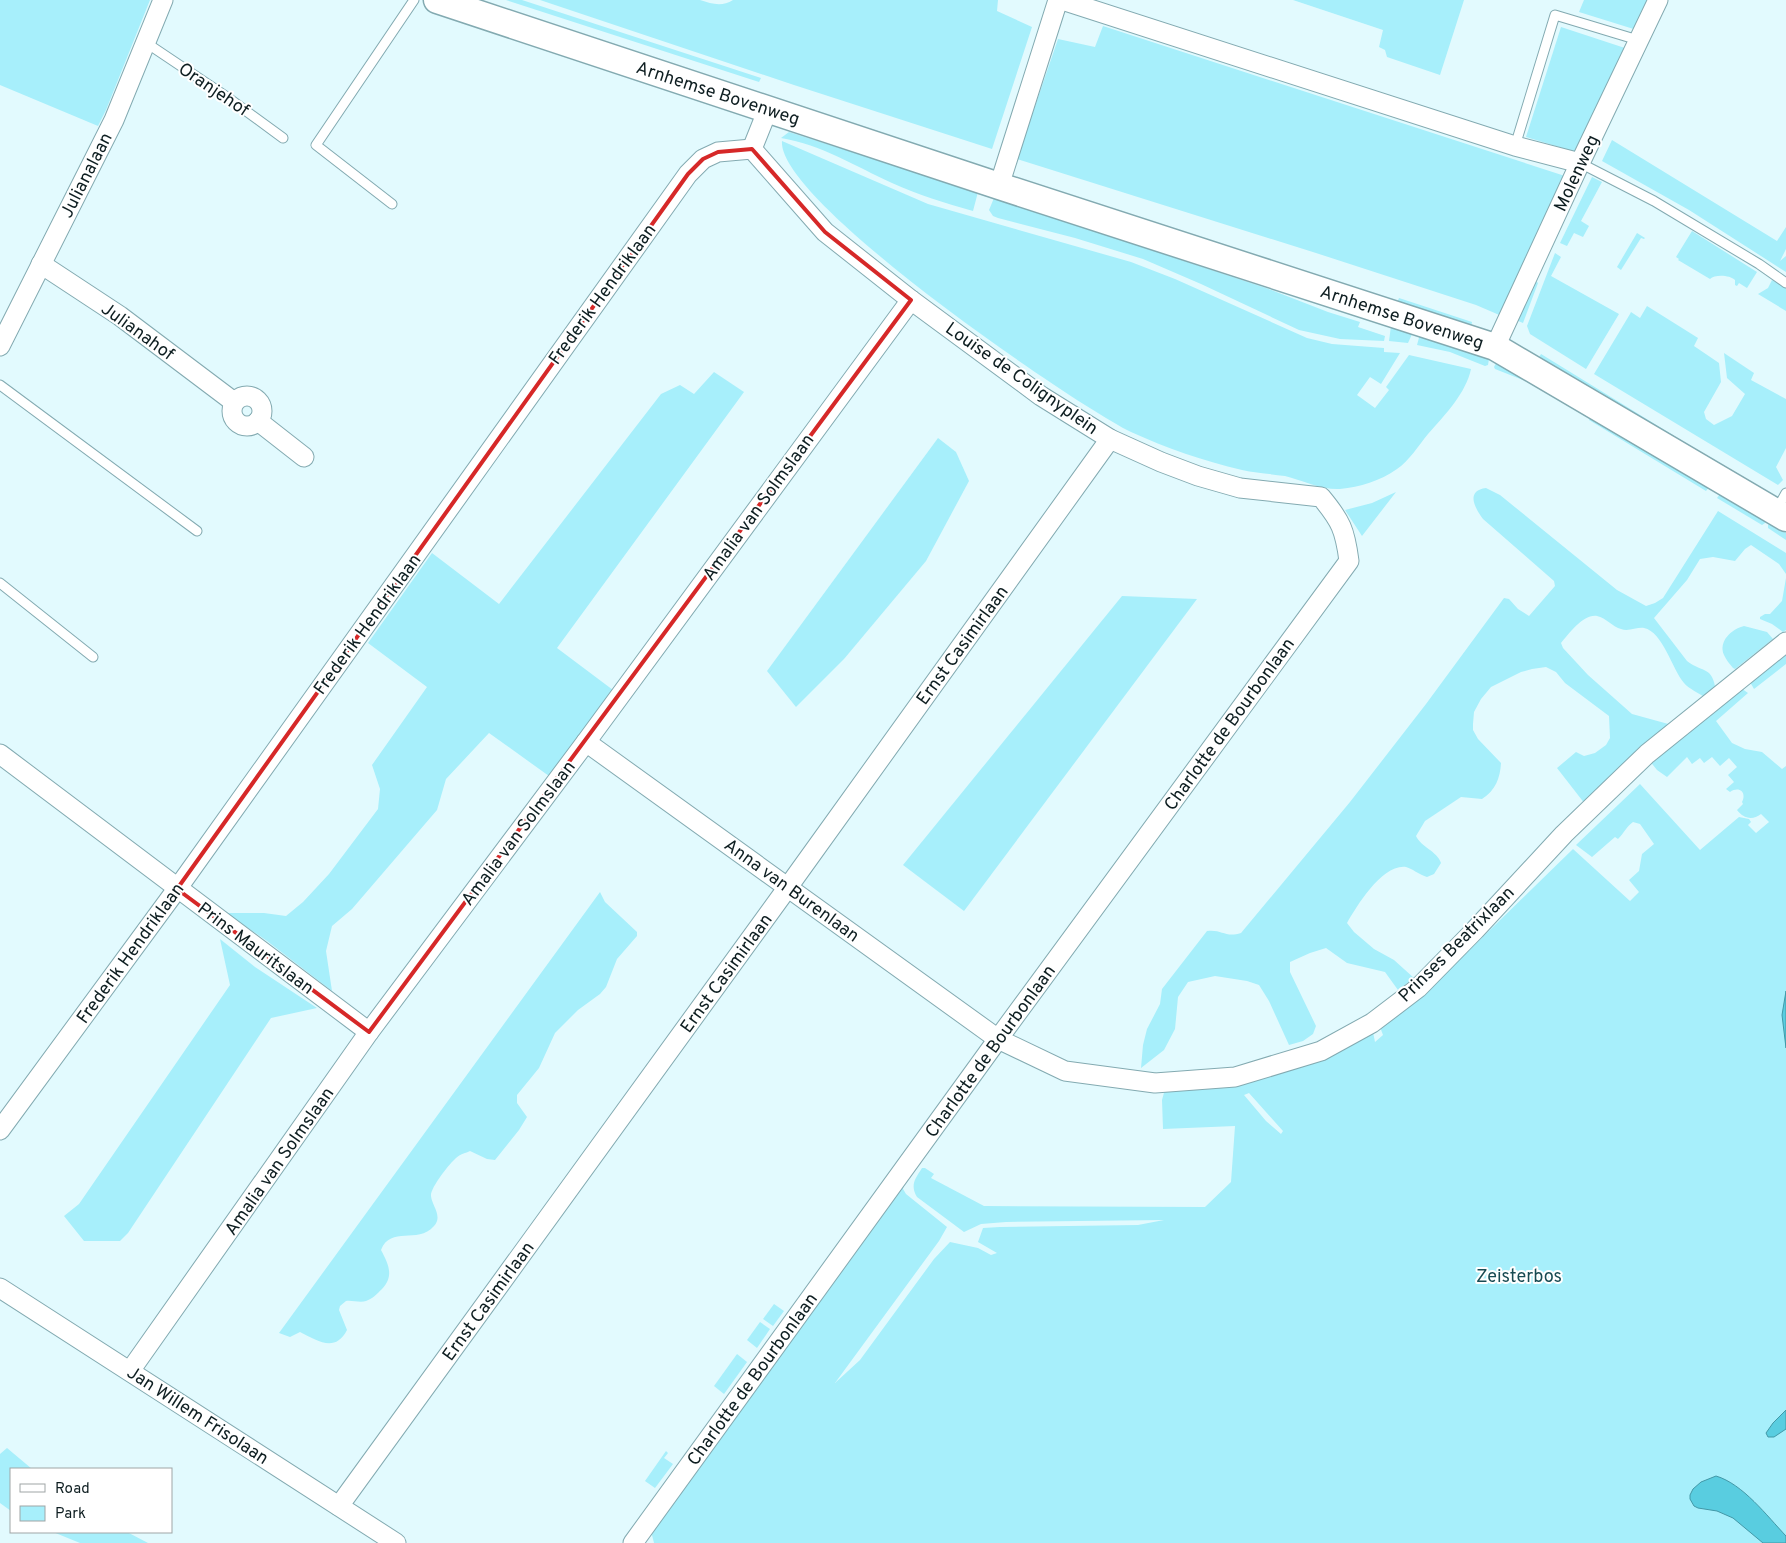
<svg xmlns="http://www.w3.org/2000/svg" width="1786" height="1543" viewBox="0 0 1786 1543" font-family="Overpass,sans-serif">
	<rect width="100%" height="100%" fill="#e2fafe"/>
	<!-- green -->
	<g fill="#a7effb" fill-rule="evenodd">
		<path d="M0,0H150L106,110L98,126L0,85Z"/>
		<path d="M506,0H522L761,78L759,82Z"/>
		<path d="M540,0H700C712,4 722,7 733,0H998L997,11L1032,27L992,149L794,85Z"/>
		<path d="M1293,0H1464L1440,75L1387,57L1385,50L1379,47L1383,30Z"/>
		<path d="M1584,0H1656L1640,31L1579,12Z"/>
		<path d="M1103,26L1568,177L1504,317L1476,305L1316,253L1017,159L1058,39L1095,47Z"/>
		<path d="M1561,27L1631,50L1579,153L1526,137Z"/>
		<path d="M789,132L978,192L973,211C945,203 918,195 892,183C855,166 822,145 781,138Z"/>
		<path d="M1612,140L1777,241L1786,227V249L1780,261L1786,256V272L1689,210L1602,161Z"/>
		<path d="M782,141L928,204L1131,262L1175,279L1307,338L1332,344L1384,348V352L1400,353L1381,384L1370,377L1357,395L1375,408L1389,390L1386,387L1409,355L1471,369C1466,393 1445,415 1428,434C1419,445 1409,461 1397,469C1380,481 1360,487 1340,489C1321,490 1302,480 1285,476C1271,474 1256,473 1242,470C1204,461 1166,448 1131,432C1072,403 777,201 782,141Z"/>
		<path d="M1592,177L1602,182L1581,221L1589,226L1583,237L1574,233L1567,246L1560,243Z"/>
		<path d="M994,198L1266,288L1328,312L1360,322L1358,327L1385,336L1384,341L1340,339L1299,330L1201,284L1143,259L1075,238L998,218L993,216L989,210Z"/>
		<path d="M1692,231L1757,272L1747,288L1739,283L1737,286L1735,285V280C1730,275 1715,274 1710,279L1678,260L1679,259L1676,257Z"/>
		<path d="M1637,233L1645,238L1644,239L1641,238L1621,270L1617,267Z"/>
		<path d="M1555,253L1561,257L1551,276L1619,314L1586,369L1530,334L1527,326Z"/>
		<path d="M1772,280L1786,288V311L1758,294L1768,288Z"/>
		<path d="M1536,281L1538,283L1523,323L1516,320Z"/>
		<path d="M1399,298L1472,322L1471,328L1397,303Z"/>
		<path d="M1647,306L1698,338L1694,346L1719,363L1721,382L1704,412L1706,419L1714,425L1732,416L1745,394L1727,378L1724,353L1754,373L1751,380L1786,399V448L1776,467L1783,480L1778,485L1594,374L1630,314L1631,312L1640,318Z"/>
		<path d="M1391,326L1413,332L1408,343L1389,341Z"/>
		<path d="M1420,334L1482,356L1489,359L1488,365L1485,366L1450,352L1417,345Z"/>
		<path d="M1541,354L1775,498L1536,363Z"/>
		<path d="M1496,363L1524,377L1523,380L1495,369L1494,367Z"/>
		<path d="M714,372L744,392L557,648L613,690L549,776L489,733L446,779L437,810L352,909L332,926L326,951L332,991L267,941L226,913H264L286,916L303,902L329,874L378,809L380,789L372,765L427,687L368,643L432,553L499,604L661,394L680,385L694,394Z"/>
		<path d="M1591,415L1709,487L1706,491L1589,420Z"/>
		<path d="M938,438L956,452L969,481L926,561L844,659L796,707L767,671Z"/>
		<path d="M1486,488L1500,495L1617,590L1646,606L1655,603L1663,598L1718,511L1786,553V574L1779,564L1751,545L1745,549L1735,561L1713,557L1700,559L1687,580L1654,618L1687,661C1704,674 1712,665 1716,691L1706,698C1699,693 1689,689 1684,683C1672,669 1663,632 1644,628C1637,627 1628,632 1621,629C1613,627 1606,618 1597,616C1583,614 1569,634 1561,643L1563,648L1588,675L1632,714L1672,725L1585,804L1557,768L1576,752L1584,756L1595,753L1606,745L1610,738L1609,716L1565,683L1556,672L1546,667L1532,669L1521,672L1491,687L1481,699L1474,712L1473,724V730L1478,739L1501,763C1500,778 1496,790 1482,799L1461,797L1425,821L1416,836C1421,847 1437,851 1441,863L1434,874L1427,877C1420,875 1411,868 1406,867C1382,864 1357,906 1347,923L1354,932L1374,949L1394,960L1414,978L1398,990L1385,972L1347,963L1326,948L1310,953L1290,962V972L1316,1026L1313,1034L1303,1041L1289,1045L1269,1001L1259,985L1247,981L1215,976L1188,982L1178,997L1175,1029L1164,1050L1141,1068L1143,1045L1147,1029L1160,1004L1162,989L1207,931C1222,929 1225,938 1241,933L1350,802L1426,704L1504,598L1509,599L1518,609L1529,616L1555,586L1554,581L1483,519C1475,508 1465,491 1486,488Z"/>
		<path d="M1396,492L1362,536L1345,510L1372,503Z"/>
		<path d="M1720,494L1765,520V523L1762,525L1717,498Z"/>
		<path d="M1771,523L1786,533V540L1768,528V525Z"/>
		<path d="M1786,578V630L1783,632L1772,624L1760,619V617L1765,614H1770L1782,601Z"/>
		<path d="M1122,596L1197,599L964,911L903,865Z"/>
		<path d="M1744,626L1767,632L1773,639L1735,669L1733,668C1730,664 1726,660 1724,655C1718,641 1732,629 1744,626Z"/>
		<path d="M1786,649V664L1754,689L1750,682Z"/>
		<path d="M1738,686L1748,693L1716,721L1732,743L1745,749L1762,752L1782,769L1786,766V1543H654L652,1535L653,1527L904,1184L903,1189L906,1194L947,1227L939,1241L835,1383L860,1360L934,1259L950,1242L978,1248L991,1255L997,1253L978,1242L983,1228L1000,1227L1138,1225L1164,1220L1006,1222L981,1224L964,1232L917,1197C910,1185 915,1179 922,1168H925L934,1174L931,1178L984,1206L1205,1207L1231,1182L1235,1126L1163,1129L1162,1100L1165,1089L1373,1032L1375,1042L1383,1035L1380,1027L1450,966L1452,967L1573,849L1630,901L1639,892L1629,880L1639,871L1642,854L1654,844L1640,824L1633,822C1627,826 1624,833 1618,839L1615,837L1592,857L1576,845L1640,784L1700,850L1739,817L1749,819L1751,822L1748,825L1756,833L1769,822L1761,814C1752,821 1743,818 1737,810L1743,804L1742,802C1747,792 1739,786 1730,792L1726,789L1734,782L1728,775L1737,767L1729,758L1720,766L1712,757L1704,763L1700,758L1692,764L1687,757L1667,777L1657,770L1649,760ZM1249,1093L1283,1131L1281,1134L1266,1121L1244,1095Z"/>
		<path d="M600,892L605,902L637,932V936L617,959L606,987L600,994L578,1010L555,1033L539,1068L517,1095V1103L527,1117L519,1130L495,1160L487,1159L470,1151C466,1153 460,1154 456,1158C450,1163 430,1188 431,1196C432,1206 443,1216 434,1226C417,1245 391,1225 381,1250C389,1265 394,1276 382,1289C377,1294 372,1299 366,1301C360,1303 352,1300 346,1301L340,1306L339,1310L347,1330C335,1353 318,1341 300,1332L290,1337L279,1333Z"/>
		<path d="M220,939L255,967L317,1008L271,1018L128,1233L120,1241H84L64,1216L79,1204L230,985Z"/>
		<path d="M774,1304L784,1311L773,1326L763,1319Z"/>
		<path d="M760,1322L770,1329L757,1348L747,1340Z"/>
		<path d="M737,1354L747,1362L724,1394L714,1386Z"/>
		<path d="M7,1448L32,1469H11V1511L0,1503V1454Z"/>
		<path d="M666,1451L668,1453L664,1458L673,1464L655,1488L645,1481Z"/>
		<path d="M53,1532H127L148,1543H80Z"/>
	</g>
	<!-- water -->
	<g fill="#59cde0" stroke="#4298a7">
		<path d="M1786,991V1048L1782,1015Z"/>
		<path d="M1786,1410V1429L1774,1437H1768L1766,1433L1773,1423Z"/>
		<path d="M1716,1476C1743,1484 1767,1516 1786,1536V1543H1763L1733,1518L1717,1511L1698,1508L1694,1506L1690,1499V1495L1693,1489L1701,1482Z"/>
	</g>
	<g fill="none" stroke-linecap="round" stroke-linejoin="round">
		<defs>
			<g id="lane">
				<path d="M145,42L227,97L283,138"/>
				<path d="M1515,146L1555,15L1638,40"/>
				<path d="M1580,163L1654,201L1759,264L1786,283"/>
				<path d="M392,204L316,145L414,0"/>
				<path d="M0,385L197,531"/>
				<path d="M1777,509L1786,493"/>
				<path d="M0,583L93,657"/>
			</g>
			<g id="street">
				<path d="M1062,0L1515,146L1580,163"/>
				<path d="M752,149L768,109"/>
				<path d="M999,186L1058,0"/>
				<path d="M41,264L120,316L234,402"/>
				<path d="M0,346L114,120L163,0"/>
				<path d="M1495,347L1580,163L1658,0"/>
				<circle cx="247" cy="411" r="15"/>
				<path d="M258,421L304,457"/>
				<path d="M586,742L998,1039L1065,1071L1155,1083L1235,1077L1321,1051L1372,1023L1418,988L1475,930L1564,834L1647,754L1786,642"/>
				<path d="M0,754L369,1032"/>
				<path d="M0,1130L177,889L688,174L703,159L718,152L752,149"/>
				<path d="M0,1288L396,1543"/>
				<path d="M130,1371L369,1032L586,742L911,300"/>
				<path d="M339,1506L788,887L1110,439"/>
				<path d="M633,1543L998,1039L1349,561C1345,530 1341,521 1321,497L1240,488L1198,476L1161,462L1110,439L1041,396L911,300L825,232L752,149"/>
			</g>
			<path id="secondary" d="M437,0L999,186L1495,347L1786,518"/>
		</defs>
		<!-- lane casing -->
		<use href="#lane" stroke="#83aab1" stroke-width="11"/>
		<!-- street casing -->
		<use href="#street" stroke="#83aab1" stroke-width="21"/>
		<!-- secondary casing -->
		<use href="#secondary" stroke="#83aab1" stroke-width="29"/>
		<!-- lane -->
		<use href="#lane" stroke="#fff" stroke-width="9"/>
		<!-- street -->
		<use href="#street" stroke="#fff" stroke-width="19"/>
		<!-- secondary -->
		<use href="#secondary" stroke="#fff" stroke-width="26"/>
	</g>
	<!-- marked area -->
	<path fill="none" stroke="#d62828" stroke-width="4" stroke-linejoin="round" d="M752,149L825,232L911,300L369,1032L177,889L688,174L703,159L718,152Z"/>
	<g text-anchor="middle" stroke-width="4" stroke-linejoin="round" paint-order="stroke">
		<!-- street labels -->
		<g font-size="18" fill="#0e1e21" stroke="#fff">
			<text transform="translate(214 89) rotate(34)" y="6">Oranjehof</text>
			<text transform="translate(718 93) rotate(18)" y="6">Arnhemse Bovenweg</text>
			<text transform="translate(1576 173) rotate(-65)" y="6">Molenweg</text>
			<text transform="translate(86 175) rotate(-63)" y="6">Julianalaan</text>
			<text transform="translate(602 294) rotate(-54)" y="6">Frederik Hendriklaan</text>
			<text transform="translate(1402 317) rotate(18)" y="6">Arnhemse Bovenweg</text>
			<text transform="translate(138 331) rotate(36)" y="6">Julianahof</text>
			<text transform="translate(1022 378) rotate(35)" y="6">Louise de Colignyplein</text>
			<text transform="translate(758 507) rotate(-54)" y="6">Amalia van Solmslaan</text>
			<text transform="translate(367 624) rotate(-54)" y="6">Frederik Hendriklaan</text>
			<text transform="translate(962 645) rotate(-54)" y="6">Ernst Casimirlaan</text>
			<text transform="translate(1229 724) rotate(-54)" y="6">Charlotte de Bourbonlaan</text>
			<text transform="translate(518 833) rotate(-53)" y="6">Amalia van Solmslaan</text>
			<text transform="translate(792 890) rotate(36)" y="6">Anna van Burenlaan</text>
			<text transform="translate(1456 944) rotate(-45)" y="6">Prinses Beatrixlaan</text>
			<text transform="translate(256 948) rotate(37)" y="6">Prins Mauritslaan</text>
			<text transform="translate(130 953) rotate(-54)" y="6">Frederik Hendriklaan</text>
			<text transform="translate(726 973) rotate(-54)" y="6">Ernst Casimirlaan</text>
			<text transform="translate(990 1051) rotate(-54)" y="6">Charlotte de Bourbonlaan</text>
			<text transform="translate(279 1161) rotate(-55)" y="6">Amalia van Solmslaan</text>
			<text transform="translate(488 1301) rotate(-54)" y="6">Ernst Casimirlaan</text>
			<text transform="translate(752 1379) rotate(-54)" y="6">Charlotte de Bourbonlaan</text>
			<text transform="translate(198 1415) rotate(33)" y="6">Jan Willem Frisolaan</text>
		</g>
		<!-- park labels -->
		<g font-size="18" fill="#184b53" stroke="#fff">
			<text x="1519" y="1282">Zeisterbos</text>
		</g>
	</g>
	<!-- legend -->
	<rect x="10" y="1468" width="162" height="65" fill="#ffffff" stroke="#9fa5a6"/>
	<rect x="20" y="1484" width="25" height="8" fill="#ffffff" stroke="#9fa5a6"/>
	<text x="55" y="1493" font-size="15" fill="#0e1e21">Road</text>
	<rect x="20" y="1506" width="25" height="15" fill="#a7effb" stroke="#9fa5a6"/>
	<text x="55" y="1518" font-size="15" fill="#0e1e21">Park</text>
</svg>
